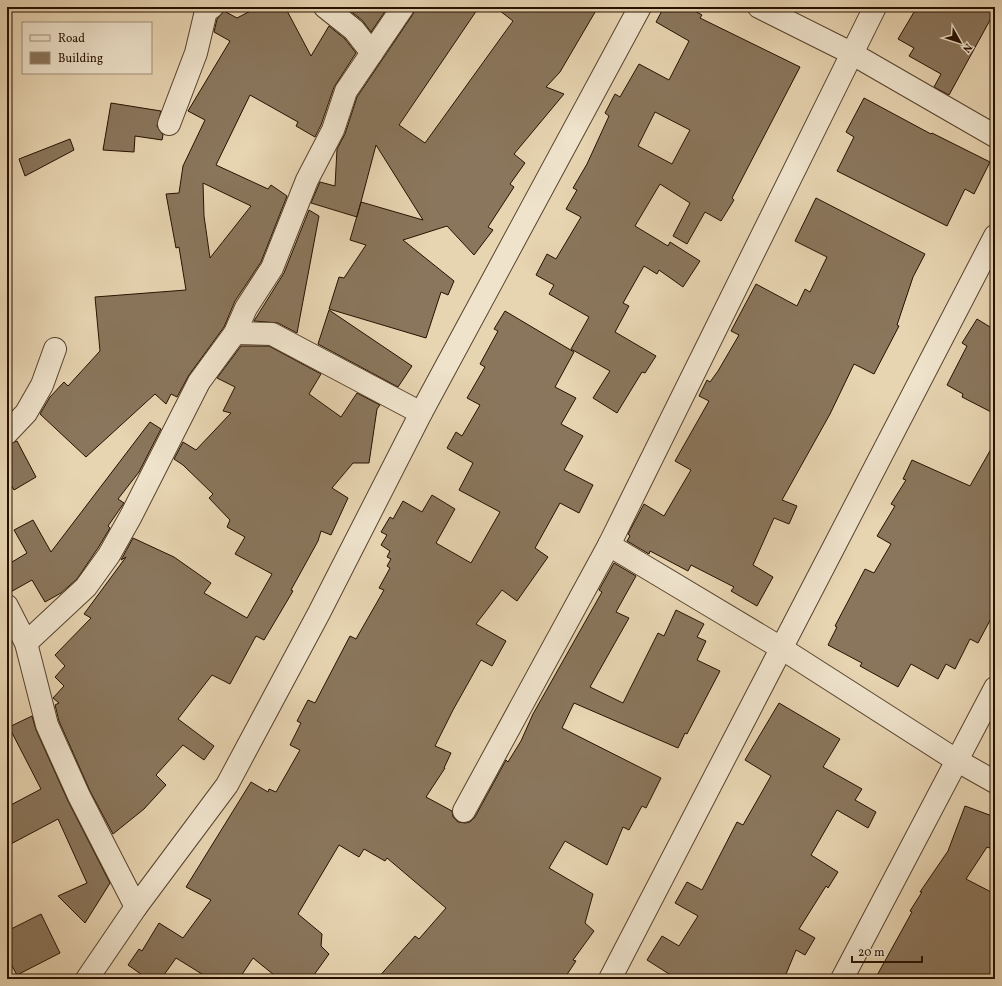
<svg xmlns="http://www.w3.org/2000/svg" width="1002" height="986" viewBox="0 0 1002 986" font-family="Vollkorn,serif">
	<rect width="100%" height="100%" fill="#e7d4b1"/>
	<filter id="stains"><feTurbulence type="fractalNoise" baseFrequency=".005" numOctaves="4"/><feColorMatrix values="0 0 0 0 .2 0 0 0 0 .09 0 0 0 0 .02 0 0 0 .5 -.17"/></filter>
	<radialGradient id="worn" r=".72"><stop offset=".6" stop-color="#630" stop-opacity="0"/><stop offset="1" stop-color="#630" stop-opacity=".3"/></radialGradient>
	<!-- building -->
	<g fill="#8a765c" stroke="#261100" fill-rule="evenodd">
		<path d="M258,7H285L311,56L329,26L345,39L356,53L334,87L321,125L315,137L296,126L298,122L250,95L216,165L268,189L271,185L287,196L261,262L235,301L224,327L189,375L177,397L171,394L166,404L155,394L86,457L40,414L50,397L64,382L68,386L100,351L95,297L186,290L179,247L176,248L166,194L179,193L183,166L205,120L188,111L230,41L214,32L217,19L224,11L237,18ZM203,183L251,206L210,258L204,216Z"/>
		<path d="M345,7H388L371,32L362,20Z"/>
		<path d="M415,7H479L399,125L425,143L513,21L495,7H598L560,72L546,87L564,94L514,154L525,163L510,184L514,187L488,227L493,230L474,255L447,226L403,240L454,281L448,295L441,292L426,338L329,309L339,277L344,278L366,245L350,240L361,202L423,220L376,145L357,217L311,203L320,182L335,186L337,149L345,134L357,97L413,14Z"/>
		<path d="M664,7H688L702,15L700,18L800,67L732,198L734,200L721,221L705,212L687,244L673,236L690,203L660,184L635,226L668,246L670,242L700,261L683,287L659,270L657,274L644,266L623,303L629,306L615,332L656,356L645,373L642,372L617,413L593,398L610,371L571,349L589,317L549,294L554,285L536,275L547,254L556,259L581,217L566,209L577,190L573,188L587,164L609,116L605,113L615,94L620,97L639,64L669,80L689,41L656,22ZM655,112L690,130L672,164L638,146Z"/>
		<path d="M917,7H995V11L949,95L934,87L941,74L909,56L914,48L898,39Z"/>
		<path d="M864,98L931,134L932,133L990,162L974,194L965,189L947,226L837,171L854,137L846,132Z"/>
		<path d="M111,103L161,111L157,126L163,135L162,140L135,136L134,152L103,150Z"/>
		<path d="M70,139L74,150L25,176L19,159Z"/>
		<path d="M816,198L925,254L913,277L897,325L899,326L874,374L854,364L830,414L782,500L797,506L789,524L774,518L753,565L773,577L757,606L731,591L734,587L691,565L688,571L650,551L649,554L627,541L630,536L628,534L644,504L664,516L691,470L675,461L709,401L699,396L707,380L710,382L718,371L739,335L731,331L756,284L797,306L805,289L810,292L827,257L795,241Z"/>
		<path d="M309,210L319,216L297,333L278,323L254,321L284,273Z"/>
		<path d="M329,310L412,366L398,387L318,344Z"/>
		<path d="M505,311L574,352L555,387L576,398L561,424L583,436L564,470L593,485L579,513L560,503L535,548L548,557L517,601L502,590L476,624L506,641L492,666L481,660L453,710L435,746L451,753L444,768H445L426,797L452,811L453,817L458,822L465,823L470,822L475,817L506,760L508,762L521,741L533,714L602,592L599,590L614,563L636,576L616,612L629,618L590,687L623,703L658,633L664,636L676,610L704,624L697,637L706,641L697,660L720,671L687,734L685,733L678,748L574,703L562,728L661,778L646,808L642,806L629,830L623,827L607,865L565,841L549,868L593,894L585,923L594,931L573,960L576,961L564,979H377L415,936L419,939L446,908L387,858L385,861L364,849L359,857L339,845L298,914L322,934L321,946L329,954L311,979H279L253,958L239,979H210L176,958L161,979H148L128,965L139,949L142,951L159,923L183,938L211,900L186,887L251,782L268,792L269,789L276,792L300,750L290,745L301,723L297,721L308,700L315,703L350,636L356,639L384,590L379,588L390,568L387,566L391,559L387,557L390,551L381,545L387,535L381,532L390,517L393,519L403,501L422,512L432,495L455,509L436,543L471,563L500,512L459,490L473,463L447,448L456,432L462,436L480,405L467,398L485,367L480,364L498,331L494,329Z"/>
		<path d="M977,319L995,330V414L962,397L963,394L947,385L967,346L962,343Z"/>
		<path d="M241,346H269L321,374L309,394L341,417L357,393L380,405L377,409L369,463H353L332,488L348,498L331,535L321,531L318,541L291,590L293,591L264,640L256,636L230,684L212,675L178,719L214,746L204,760L183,745L156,775L166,785L144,809L113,834L90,791L59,721L55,705L59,703L53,698L64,686L55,677L65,666L55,655L91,618L84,614L126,557L121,560L133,538L174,557L211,583L204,593L247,618L272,574L235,554L245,537L227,527L230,520L209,498L213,494L183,465L174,459L183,442L196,450L231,413L223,411L235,387L217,378Z"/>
		<path d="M150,422L161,429L139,472L118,499L124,503L108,526L110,528L98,548L77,579L61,593L45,602L32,580L7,594V565L27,553L14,530L33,520L51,552Z"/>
		<path d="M17,441L36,477L14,490L7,478V445Z"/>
		<path d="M995,442V611L978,643L970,639L955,669L946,664L938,679L911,664L898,687L860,666L862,663L828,645L837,627L835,626L865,569L874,573L891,544L877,536L895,506L891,504L906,480L903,479L912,460L970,486Z"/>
		<path d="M779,703L840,739L823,767L862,789L855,800L876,812L868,828L837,810L811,855L838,872L828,888L826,886L799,929L815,938L805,955L796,950L784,979H677L647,960L662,936L679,946L698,916L675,903L687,882L702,890L737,822L743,825L771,776L745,760Z"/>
		<path d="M32,716L36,730L68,801L110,883L85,923L58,896L87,883L58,819L7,846V807L41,789L9,727Z"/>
		<path d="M965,806L995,817V850L987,847L966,879L995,894V979H875L912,912L910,911L922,892H920L948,851Z"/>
		<path d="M41,914L60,953L17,975L7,957V931Z"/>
	</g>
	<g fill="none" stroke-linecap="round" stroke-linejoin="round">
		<defs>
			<g id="minor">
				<path d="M325,7L354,30L372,53"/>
				<path d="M759,7L851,53L995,136"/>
				<path d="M169,124L196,53L206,11L212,7"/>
				<path d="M235,333L272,334L421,413"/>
				<path d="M7,433L26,413L42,385L55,349"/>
				<path d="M609,545L781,648L956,760L995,782"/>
				<path d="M7,606L26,643L47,725L79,796L136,907"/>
				<path d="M26,643L86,587L109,555L131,516L199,382L235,333L246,308L272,268L307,180L333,130L346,91L403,7"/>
				<path d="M464,811L609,545L875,7"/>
				<path d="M87,979L136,907L227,785L319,613L421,413L640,7"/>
				<path d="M610,979L995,236"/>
				<path d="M842,979L995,688"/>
			</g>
		</defs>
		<!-- minor casing -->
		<use href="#minor" stroke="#56422c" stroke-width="24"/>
		<!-- minor -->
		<use href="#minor" stroke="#efe3cc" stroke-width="22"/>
	</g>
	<!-- margin -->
	<rect width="1002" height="986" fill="none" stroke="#e7d4b1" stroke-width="24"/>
	<rect x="8" y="8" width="986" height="970" fill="none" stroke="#261100" stroke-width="2"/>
	<rect x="12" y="12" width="978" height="962" fill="none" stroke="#261100"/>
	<!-- legend -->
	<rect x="22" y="22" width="130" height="52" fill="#efe3cc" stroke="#9f8f7a"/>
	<rect x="30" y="35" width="20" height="6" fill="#efe3cc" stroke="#9f8f7a"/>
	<text x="58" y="42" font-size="12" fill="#261100">Road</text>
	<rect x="30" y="52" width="20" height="12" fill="#8a765c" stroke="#9f8f7a"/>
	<text x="58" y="62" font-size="12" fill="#261100">Building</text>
	<!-- north arrow -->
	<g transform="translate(960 42) rotate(129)" stroke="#efe3cc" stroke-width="3" paint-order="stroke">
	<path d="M0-3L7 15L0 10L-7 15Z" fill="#261100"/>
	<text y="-6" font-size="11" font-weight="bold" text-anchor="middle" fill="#261100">N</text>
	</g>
	<!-- scale -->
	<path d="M852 956v6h70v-6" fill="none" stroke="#261100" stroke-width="2"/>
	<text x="858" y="956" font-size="12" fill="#261100" stroke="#efe3cc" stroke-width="3" paint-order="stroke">20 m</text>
	<rect width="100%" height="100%" filter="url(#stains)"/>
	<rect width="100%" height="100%" fill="url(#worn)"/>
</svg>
